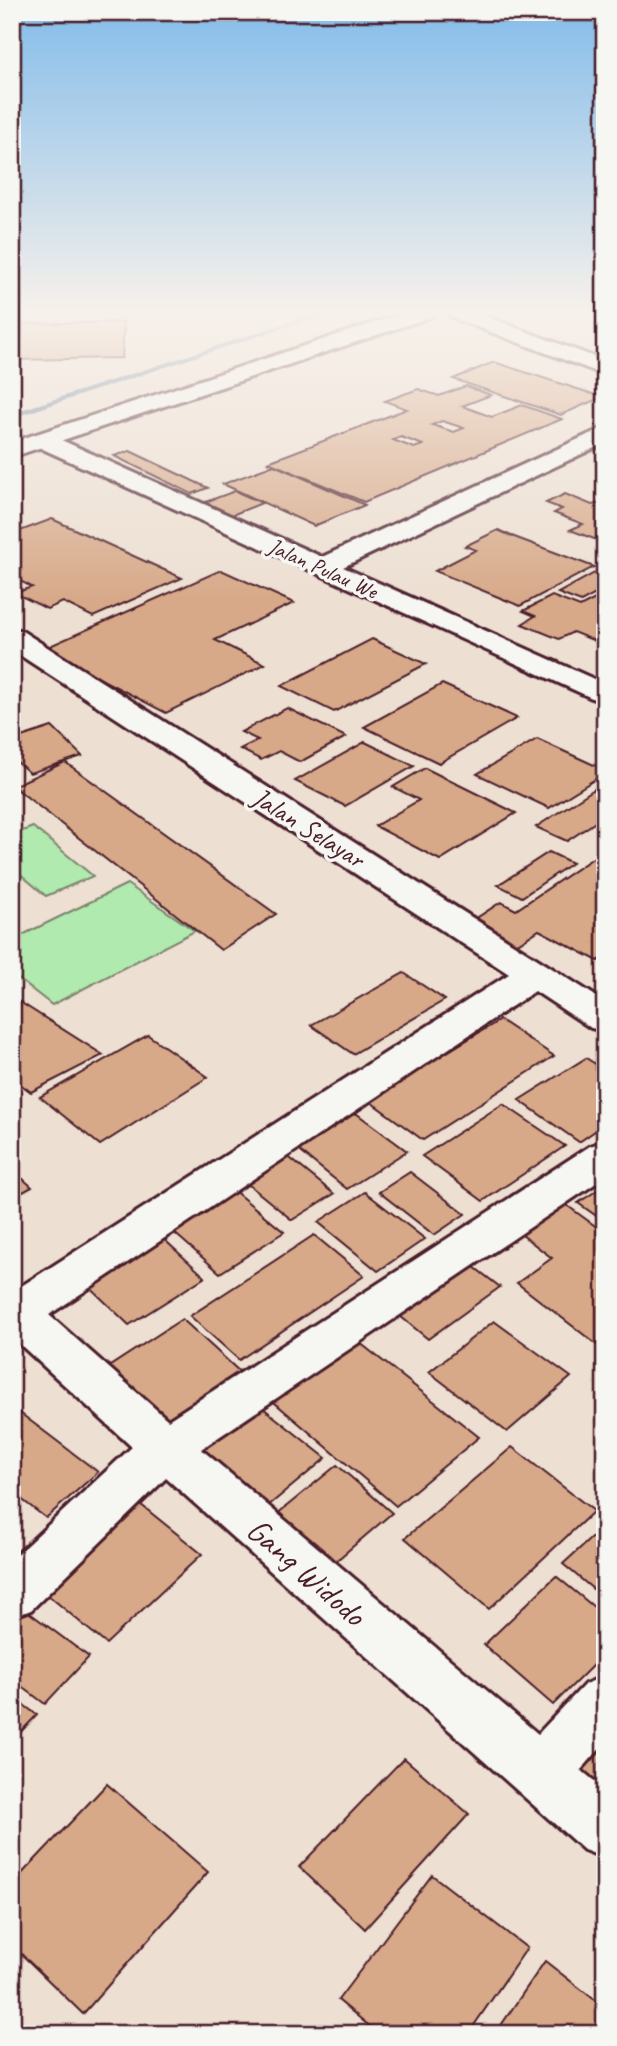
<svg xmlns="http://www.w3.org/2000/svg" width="617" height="2046" viewBox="0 0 617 2046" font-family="Caveat,sans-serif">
	<rect width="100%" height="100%" fill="#eddfd2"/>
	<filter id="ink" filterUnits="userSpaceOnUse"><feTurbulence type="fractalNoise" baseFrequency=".0143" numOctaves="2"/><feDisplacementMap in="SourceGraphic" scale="14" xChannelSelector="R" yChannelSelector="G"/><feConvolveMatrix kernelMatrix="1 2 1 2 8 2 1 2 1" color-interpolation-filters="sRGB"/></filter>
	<g filter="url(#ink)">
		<!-- green -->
		<g fill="#b0eaaf" stroke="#7d846d" stroke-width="2">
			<path d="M33,827L93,876L46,896L12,867V835Z"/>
			<path d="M127,884L195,931L52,1005L12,974V940Z"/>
		</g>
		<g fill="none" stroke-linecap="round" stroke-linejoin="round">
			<!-- stream -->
			<path fill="#72849f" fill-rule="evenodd" d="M317,313H328L12,418V413Z"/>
		</g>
		<!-- building -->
		<g fill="#d7a989" stroke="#4a1f2b" stroke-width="2" fill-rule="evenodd">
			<path d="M124,322L122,358L12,360V324Z"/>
			<path d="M494,362L602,397L561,415L453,379Z"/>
			<path d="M466,386L491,395L462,406L492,417L522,405L562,419L364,502L268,462L407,409L385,401L418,389L439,396ZM442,421L464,428L454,432L432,425ZM401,437L423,445L414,448L393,440Z"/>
			<path d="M130,451L208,488L192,494L114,456Z"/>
			<path d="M274,465L365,505L314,526L223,484Z"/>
			<path d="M235,491L262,503L232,515L205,502Z"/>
			<path d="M565,494L592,505L605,502V543L570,530L583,524L554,513L562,509L546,503Z"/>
			<path d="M52,519L182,578L93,617L63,602L47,609L15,593L32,587L12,577V534Z"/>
			<path d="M498,530L509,535L594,567L520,606L435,571L476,550L465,546Z"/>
			<path d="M221,570L294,603L215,640L265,664L166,713L43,649Z"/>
			<path d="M598,571L605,574V589L581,602L558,593Z"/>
			<path d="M605,594V645L573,632L559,639L522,624L535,616L523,611L552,596L580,607Z"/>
			<path d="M372,639L426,664L334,712L281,686Z"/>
			<path d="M442,684L517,718L439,763L364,727Z"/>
			<path d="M287,708L346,737L300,762L279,751L261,760L240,749L258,740L241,732Z"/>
			<path d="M52,727L82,756L30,773L12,758V740Z"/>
			<path d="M537,739L605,770V773L549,808L477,774Z"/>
			<path d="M365,742L414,766L345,806L295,781Z"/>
			<path d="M65,762L276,914L221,950L13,786Z"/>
			<path d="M425,768L451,781L516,813L440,860L375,826L419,800L393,787Z"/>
			<path d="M605,782V821L600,819L567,841L536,827Z"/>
			<path d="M549,852L572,863L522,897L498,885Z"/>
			<path d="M593,858L605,864V956L598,961L539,930L510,949L466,925L501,902L516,910Z"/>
			<path d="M404,973L445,1000L353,1054L311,1025Z"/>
			<path d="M12,997L103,1055L31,1092L12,1078Z"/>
			<path d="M500,1020L554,1056L423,1140L368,1100Z"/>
			<path d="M148,1035L208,1077L100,1145L40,1097Z"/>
			<path d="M586,1058L605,1070V1124L579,1142L519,1100Z"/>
			<path d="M503,1104L565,1146L483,1201L422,1156Z"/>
			<path d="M345,1105L407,1151L347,1189L286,1140Z"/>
			<path d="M280,1150L334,1194L292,1220L238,1176Z"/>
			<path d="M12,1169L32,1187L12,1198Z"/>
			<path d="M410,1172L465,1214L434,1235L379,1192Z"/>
			<path d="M227,1185L284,1232L220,1273L163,1223Z"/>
			<path d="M605,1185V1222L578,1203Z"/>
			<path d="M365,1192L425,1239L378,1271L318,1222Z"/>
			<path d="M565,1204L605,1233V1345L601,1348L517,1283L552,1258L522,1235Z"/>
			<path d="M155,1231L205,1277L129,1325L79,1277Z"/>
			<path d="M314,1235L364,1276L239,1360L190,1316Z"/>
			<path d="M461,1257L500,1287L428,1339L389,1307Z"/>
			<path d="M182,1319L241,1373L159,1429L101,1372Z"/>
			<path d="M494,1321L571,1377L507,1432L429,1372Z"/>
			<path d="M350,1335L479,1437L396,1506L268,1397Z"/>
			<path d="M248,1396L326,1458L262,1511L185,1447Z"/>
			<path d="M20,1413L98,1472L46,1518L12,1492V1420Z"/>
			<path d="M512,1447L594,1511L489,1609L405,1538Z"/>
			<path d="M337,1465L392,1513L322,1573L266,1523Z"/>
			<path d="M140,1504L202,1554L106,1644L42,1590Z"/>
			<path d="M602,1528L605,1530V1599L563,1564Z"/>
			<path d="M556,1576L605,1616V1653L553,1705L484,1645Z"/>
			<path d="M19,1605L89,1657L45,1704L12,1679V1612Z"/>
			<path d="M12,1696L37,1715L12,1741Z"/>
			<path d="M605,1724V1819L556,1776Z"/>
			<path d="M404,1758L469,1814L365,1929L299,1867Z"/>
			<path d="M107,1784L208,1872L83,2014L12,1945V1884Z"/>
			<path d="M432,1875L527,1948L468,2034H379L338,2000Z"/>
			<path d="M545,1961L605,2008V2034H495Z"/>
		</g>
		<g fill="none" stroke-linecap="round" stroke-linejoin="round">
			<defs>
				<g id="street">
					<path d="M448,313H477L605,361V375L451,317Z"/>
					<path d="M605,427V443L343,567L605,684V704L34,445L30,440L34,435H50L322,557Z"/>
					<path d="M12,628L22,631L605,1002V1031L591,1028L535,991L49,1315L168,1420L590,1146L605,1141V1177L201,1449L538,1734L585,1684L605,1676V1743L581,1770L605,1790V1858L584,1850L166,1478L31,1610L12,1617V1559L132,1447L12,1337V1292L509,974L12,650Z"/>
				</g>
				<path id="secondary" d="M404,313H434L431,317L12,457V442Z"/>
			</defs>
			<!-- street casing -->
			<use href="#street" stroke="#4a1f2b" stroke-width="6"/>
			<!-- secondary casing -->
			<use href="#secondary" stroke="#4a1f2b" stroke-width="6"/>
			<!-- street -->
			<use href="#street" fill="#f6f6f2" fill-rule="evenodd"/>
			<!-- secondary -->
			<use href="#secondary" fill="#f6f6f2" fill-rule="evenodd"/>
		</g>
	</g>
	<!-- sky -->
	<linearGradient id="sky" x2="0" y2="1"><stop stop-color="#83bcea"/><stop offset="0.52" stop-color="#f7f1eb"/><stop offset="1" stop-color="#f7f1eb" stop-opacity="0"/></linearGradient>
	<rect width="617" height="599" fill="url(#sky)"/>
	<g text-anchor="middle" stroke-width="7" stroke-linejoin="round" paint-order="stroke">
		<!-- far-street labels -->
		<g font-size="23" fill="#4a1f2b" stroke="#f6f6f2">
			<text transform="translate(323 568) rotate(24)" y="8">Jalan Pulau We</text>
		</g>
		<!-- street labels -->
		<g font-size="28" fill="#4a1f2b" stroke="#f6f6f2">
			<text transform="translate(309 827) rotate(32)" y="10">Jalan Selayar</text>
		</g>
		<!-- near-street labels -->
		<g font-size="33" fill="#4a1f2b" stroke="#f6f6f2">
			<text transform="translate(307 1571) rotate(41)" y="12">Gang Widodo</text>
		</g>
	</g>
	<!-- margin -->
	<rect width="617" height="2046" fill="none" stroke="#f6f6f2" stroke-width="42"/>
	<rect x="21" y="21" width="575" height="2004" fill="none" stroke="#4a1f2b" stroke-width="2.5" filter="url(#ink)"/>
</svg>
